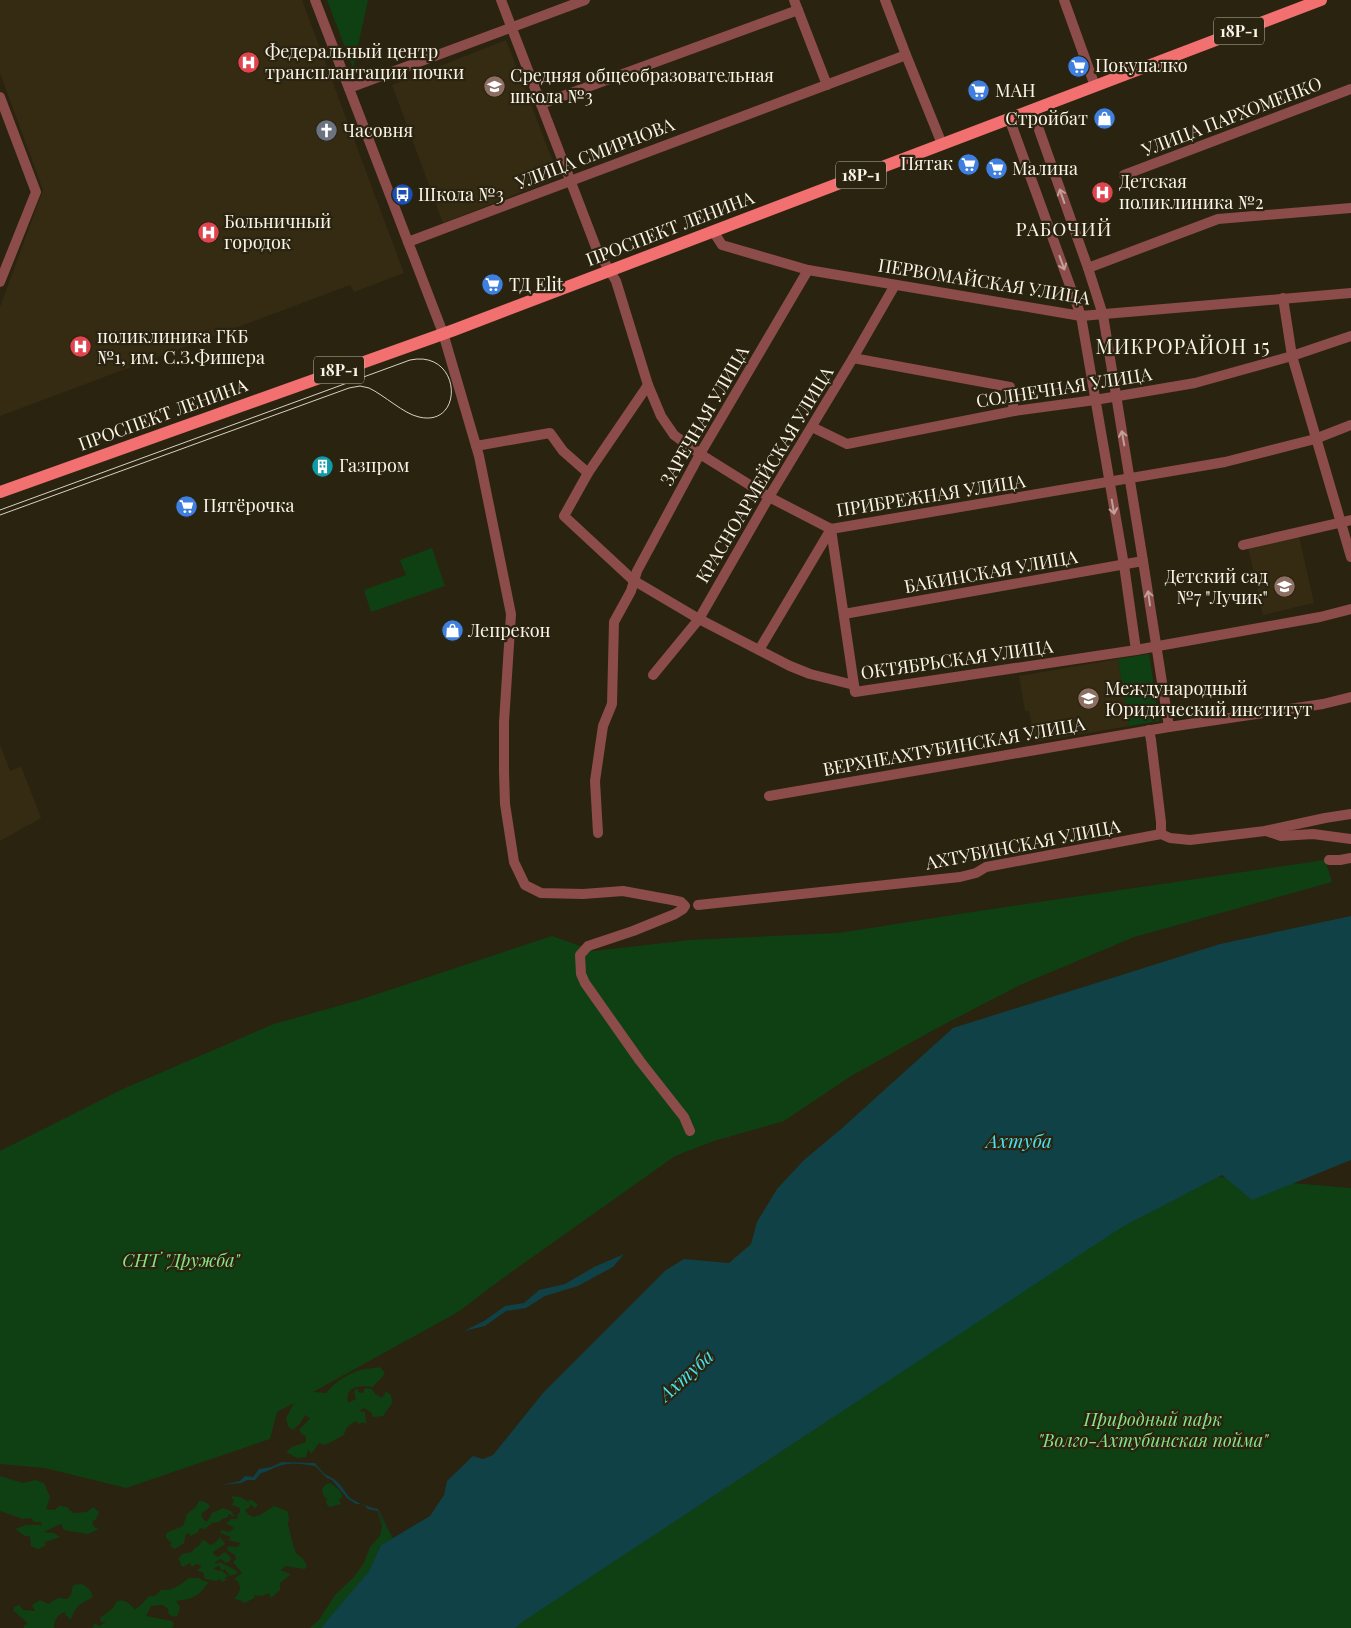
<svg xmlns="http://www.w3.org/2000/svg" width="1351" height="1628" viewBox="0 0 1351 1628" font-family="'Playfair Display',serif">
	<rect width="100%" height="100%" fill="#2a2310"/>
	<!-- built -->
	<g fill="#352b12">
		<path d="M0,0H302L404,273L354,292L350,285L0,416V307L43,190L0,73Z"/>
		<path d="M506,40L559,177L443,223L392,85Z"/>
		<path d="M1299,536L1314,603L1263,615L1248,547Z"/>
		<path d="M1118,659L1129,726L1035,742L1029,711H1025L1019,676Z"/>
		<path d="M0,744L10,771L21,766L41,818L0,841Z"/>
	</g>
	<!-- green -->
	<g fill="#0f4013">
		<path d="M327,0H368L353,68Z"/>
		<path d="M432,548L445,586L371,612L364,590L406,575L400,560Z"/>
		<path d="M1149,654L1159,721L1129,726L1118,659Z"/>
		<path d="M1325,860L1332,882L1134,937L1020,985L939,1027L851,1076L784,1121L714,1141L675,1156L503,1278L458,1312L313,1392L326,1393C334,1383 347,1374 360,1370C366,1368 373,1369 380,1367L385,1373C382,1379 377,1381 373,1387C361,1385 344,1386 348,1403L356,1399L354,1391L357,1388L358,1392L363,1393L365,1388L372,1389L375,1394L382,1398L386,1392L391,1395L392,1403L383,1416L372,1417V1413L364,1408L359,1411L365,1412L366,1424L363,1422L358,1424L357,1421C349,1424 346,1427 344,1435L325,1445L319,1443L311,1454L308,1449L306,1457L297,1458L286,1452L292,1447L306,1442V1436L302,1434L299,1430L305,1424L310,1418L305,1415L301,1422L293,1430L288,1426L286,1418L294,1403L277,1412L270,1439L126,1488L45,1468L0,1464V1151L123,1089L274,1024L356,1001L552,936L594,951L690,940L839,933L972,912Z"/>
		<path d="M1182,1174L1351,1188V1628H496Z"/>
		<path d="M0,1476L23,1483L35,1480L44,1483L50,1497L46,1509L55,1510L59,1506L67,1507L73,1513L87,1512L93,1507L99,1512L96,1519L92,1522L94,1527L99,1529L88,1534L64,1530L61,1524C55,1526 50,1529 44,1532L54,1533L60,1537L45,1542V1546L38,1549L31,1546L30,1536H25L15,1529L26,1525H42L41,1522H34L31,1518L23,1519L0,1511Z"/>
		<path d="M330,1483L338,1489L342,1494V1498L339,1499L341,1504L330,1507L327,1505L326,1500L328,1499L324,1497L322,1490L325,1485Z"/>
		<path d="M231,1496L240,1497L247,1501L252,1500L258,1505L255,1508L250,1504V1507L245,1510L249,1515L253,1517L260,1515L274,1506L287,1511L289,1517L288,1524L292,1541L296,1553L303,1559L307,1565L305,1569L286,1566L280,1570L291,1574L280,1583V1590L271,1598L269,1593L262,1596L255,1595L254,1598L245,1603L240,1600L234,1599C240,1592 244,1585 234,1579L242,1573L233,1562L236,1559L235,1555L227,1550L228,1546L237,1547L241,1543L228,1540L231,1537L220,1533L221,1530L229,1532L234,1528L226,1523L231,1519H238L237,1515L240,1512V1508L232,1505L234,1501Z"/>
		<path d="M199,1501H203L208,1504L210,1507L201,1514L203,1519L207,1522L212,1513L223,1508L231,1511L235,1517L228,1514V1517L222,1519L219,1522L212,1523L205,1529L200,1528L197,1533L190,1536L189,1533L186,1534L184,1543L175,1549L170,1546L172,1543L166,1538V1533L183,1526L187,1514L196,1507Z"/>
		<path d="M377,1511L393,1538L381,1545L369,1571L327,1622L321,1628H310L319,1620L335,1595L353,1578L364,1563L370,1547L380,1536L382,1526Z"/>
		<path d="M220,1537L225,1544L213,1552L214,1555L218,1557L225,1552L231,1558L230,1561L226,1563L221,1559L215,1562V1564L220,1562C226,1566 233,1567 238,1573L230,1576L225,1569L222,1571L219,1566L214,1568V1570C220,1570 224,1572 228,1576L224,1578L227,1580L221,1582V1579L216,1581L205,1579L203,1572L197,1571L202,1566L196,1564L192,1567L190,1563L183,1567L180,1564L181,1562L178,1559L182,1554L192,1552L196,1547L199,1546L202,1540L206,1541L210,1545L215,1543Z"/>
		<path d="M189,1578H198L209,1583C204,1586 202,1592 197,1595C191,1599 182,1600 176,1601L180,1607L177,1617L169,1615L168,1609L163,1605L151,1606L146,1616L172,1621L174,1624L172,1628H92L95,1623L99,1626L106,1622H101L100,1618L113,1608L117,1601C126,1599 130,1604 135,1610L143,1603L149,1596H155L161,1590C173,1591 180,1585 189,1578Z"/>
		<path d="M81,1584C87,1586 91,1590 93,1597C80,1604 75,1606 71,1620L65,1614L66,1612C58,1613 54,1620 54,1628H24V1625L28,1624C23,1618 18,1615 13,1610L14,1607L19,1605L23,1610L35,1611L32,1605L40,1600L48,1604L58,1598L67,1599L71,1595L73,1585Z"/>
	</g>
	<!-- water -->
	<g fill="#0f4146">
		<path d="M1351,916V1160L1252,1200L1222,1175L1122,1227L525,1620L515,1628H321L369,1571L381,1545L393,1538L378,1511L368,1509L363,1504H356L348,1499L332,1480L327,1478L315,1466C304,1464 290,1462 279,1466C272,1468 268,1472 261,1473L255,1480H247L241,1483L222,1485L240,1481L245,1476L253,1477L259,1469L271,1467L282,1462L315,1463C318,1467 322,1472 326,1475C330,1477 333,1478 336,1481C342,1486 345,1492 349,1497C354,1502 371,1508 378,1509L393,1538L430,1516L444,1495L447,1481L473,1456L483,1459L493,1455L543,1393L666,1270L684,1259L729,1263L751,1244L757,1222L777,1189L804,1160L840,1130L953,1028L1220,944Z"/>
		<path d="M624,1254L613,1267L578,1286L545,1296L526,1308L506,1311L485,1326L464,1331L484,1321L505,1306L524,1303L539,1290L565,1284L594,1267Z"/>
	</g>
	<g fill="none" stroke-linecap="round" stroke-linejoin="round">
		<!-- minor -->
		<g stroke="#8b4c4a" stroke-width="10">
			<path d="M315,0L443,333L479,456L511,614L504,722V772L505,804L514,862L525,885L541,893L583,894L623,891L672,900L681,902L685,906L683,909L675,914L633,931L588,946L580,955L581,974L585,983L640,1061L684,1117L690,1131"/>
			<path d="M501,0L597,250L616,281L648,385L661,416L674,435L700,454L769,497L831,529L1225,462L1315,439L1351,425"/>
			<path d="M794,0L827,85"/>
			<path d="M885,0L906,55L942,144"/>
			<path d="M1064,0L1095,86"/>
			<path d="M349,88L585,0"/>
			<path d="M0,97L36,192L0,282"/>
			<path d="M541,104L798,10"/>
			<path d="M1032,110L1088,268L1103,315L1143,561L1169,727"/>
			<path d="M1009,118L1081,316L1124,565L1136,650"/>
			<path d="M1124,175L1351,89"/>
			<path d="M713,231L722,245L808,270L1081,316L1351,293"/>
			<path d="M408,242L906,55"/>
			<path d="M1088,268L1218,219L1351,208"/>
			<path d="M1283,298L1292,356L1351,557"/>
			<path d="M853,358L1010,387L1014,411"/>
			<path d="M648,385L588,473L564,516L633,580L699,619L790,666L810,674L854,685L855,692L1136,650L1320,617L1351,609"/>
			<path d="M812,427L847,444L1014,411L1095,400L1195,383L1292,356L1351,336"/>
			<path d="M476,446L550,433L563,451L588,473"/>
			<path d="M831,529L854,685"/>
			<path d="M1243,545L1351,520"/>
			<path d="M844,614L1143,561"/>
			<path d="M759,650L831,529"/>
			<path d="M653,675L699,619L769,497L853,358L895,285"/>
			<path d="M1149,730L1151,740L1161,822V834"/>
			<path d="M769,796L1169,727L1323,704L1351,697"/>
			<path d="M1266,831L1281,836L1313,834L1351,839"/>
			<path d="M598,833L595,781L603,726L612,704L614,622L631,591L637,571L700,454L808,270"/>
			<path d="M1329,860H1340L1351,858"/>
			<path d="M698,905L960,877L976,873L986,867L1161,834L1170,838L1190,840L1265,831L1325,818L1351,814"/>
		</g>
		<!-- major -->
		<path stroke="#f2706f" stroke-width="12" d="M0,492L454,330L1321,0"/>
		<!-- tram -->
		<path stroke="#d8d2c6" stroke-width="1" d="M0,510L410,360C462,349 465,428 419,417C404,414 384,395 369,388L360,386L349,388L0,515"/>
	</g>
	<!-- one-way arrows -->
	<defs><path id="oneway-shaft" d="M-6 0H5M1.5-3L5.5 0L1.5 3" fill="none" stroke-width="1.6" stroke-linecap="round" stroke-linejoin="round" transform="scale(1.25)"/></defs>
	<g stroke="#c2a09a">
		<use href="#oneway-shaft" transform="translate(1062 196) rotate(-109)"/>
		<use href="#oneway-shaft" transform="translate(1062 263) rotate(70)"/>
		<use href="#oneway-shaft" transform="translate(1123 438) rotate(-100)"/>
		<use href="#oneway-shaft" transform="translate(1113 507) rotate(80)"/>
		<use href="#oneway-shaft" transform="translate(1149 598) rotate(-98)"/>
	</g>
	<!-- icons -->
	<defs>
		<symbol id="hospital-disc" viewBox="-11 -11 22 22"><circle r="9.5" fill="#e0444e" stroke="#2a2310"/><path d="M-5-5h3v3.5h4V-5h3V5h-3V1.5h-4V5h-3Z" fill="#fff"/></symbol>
		<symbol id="supermarket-disc" viewBox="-11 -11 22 22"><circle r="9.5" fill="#3f7fe0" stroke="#2a2310"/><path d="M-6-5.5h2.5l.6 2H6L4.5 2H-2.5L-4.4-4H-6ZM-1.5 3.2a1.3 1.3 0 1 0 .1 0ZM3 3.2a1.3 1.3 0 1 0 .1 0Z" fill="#fff"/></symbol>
		<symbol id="school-disc" viewBox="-11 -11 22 22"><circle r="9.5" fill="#8d6e63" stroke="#2a2310"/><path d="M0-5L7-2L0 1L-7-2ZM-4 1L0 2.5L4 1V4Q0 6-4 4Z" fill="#fff"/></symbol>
		<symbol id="shop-disc" viewBox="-11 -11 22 22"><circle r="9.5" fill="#3f7fe0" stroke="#2a2310"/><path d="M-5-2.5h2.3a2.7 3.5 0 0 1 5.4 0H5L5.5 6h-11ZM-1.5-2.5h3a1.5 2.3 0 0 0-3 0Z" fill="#fff"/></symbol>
		<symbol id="church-disc" viewBox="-11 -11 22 22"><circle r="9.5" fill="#6b7280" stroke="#2a2310"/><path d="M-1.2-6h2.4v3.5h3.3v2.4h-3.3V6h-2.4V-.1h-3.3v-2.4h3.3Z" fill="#fff"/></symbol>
		<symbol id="bus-disc" viewBox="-11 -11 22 22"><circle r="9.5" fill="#1a4fb4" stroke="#2a2310"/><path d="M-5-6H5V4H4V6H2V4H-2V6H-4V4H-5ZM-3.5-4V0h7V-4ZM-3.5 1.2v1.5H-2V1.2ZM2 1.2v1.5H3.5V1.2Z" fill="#fff"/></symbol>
		<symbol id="building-disc" viewBox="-11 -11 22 22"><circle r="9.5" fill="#0f9aa8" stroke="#2a2310"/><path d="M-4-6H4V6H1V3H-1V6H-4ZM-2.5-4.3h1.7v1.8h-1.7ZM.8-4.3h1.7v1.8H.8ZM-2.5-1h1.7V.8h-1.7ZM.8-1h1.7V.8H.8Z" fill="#fff"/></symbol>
		<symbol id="university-disc" viewBox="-11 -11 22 22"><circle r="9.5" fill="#8d6e63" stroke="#2a2310"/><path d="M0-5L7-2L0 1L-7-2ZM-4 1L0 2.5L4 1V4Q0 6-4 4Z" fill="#fff"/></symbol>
	</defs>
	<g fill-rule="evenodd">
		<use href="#hospital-disc" x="236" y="50" width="25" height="25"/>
		<use href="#supermarket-disc" x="1066" y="54" width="25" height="25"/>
		<use href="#school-disc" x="482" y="74" width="25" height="25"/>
		<use href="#supermarket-disc" x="966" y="78" width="25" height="25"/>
		<use href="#shop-disc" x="1092" y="106" width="25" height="25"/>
		<use href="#church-disc" x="314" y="118" width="25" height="25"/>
		<use href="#supermarket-disc" x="956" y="152" width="25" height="25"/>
		<use href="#supermarket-disc" x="984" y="156" width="25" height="25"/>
		<use href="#hospital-disc" x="1090" y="180" width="25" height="25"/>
		<use href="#bus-disc" x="390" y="182" width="25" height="25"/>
		<use href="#hospital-disc" x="196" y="220" width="25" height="25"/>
		<use href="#supermarket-disc" x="480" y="272" width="25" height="25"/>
		<use href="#hospital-disc" x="68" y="334" width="25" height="25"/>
		<use href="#building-disc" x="310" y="454" width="25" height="25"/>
		<use href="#supermarket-disc" x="174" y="494" width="25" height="25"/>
		<use href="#school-disc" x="1272" y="574" width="25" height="25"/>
		<use href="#shop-disc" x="440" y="618" width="25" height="25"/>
		<use href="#university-disc" x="1076" y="686" width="25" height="25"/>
	</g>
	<g text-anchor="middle" stroke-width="4.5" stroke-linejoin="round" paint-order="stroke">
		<!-- shield labels -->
		<g fill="#2a2310" stroke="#bbb5a8" stroke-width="1">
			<rect x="1214" y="17.5" width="50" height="27" rx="4"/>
			<rect x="836" y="161.5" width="50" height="27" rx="4"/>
			<rect x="314" y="356.5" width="50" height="27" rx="4"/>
		</g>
		<g font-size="16" font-weight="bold" fill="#f9f4e9">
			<text x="1239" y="37">18Р-1</text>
			<text x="861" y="181">18Р-1</text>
			<text x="339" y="376">18Р-1</text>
		</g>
		<!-- poi labels -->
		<g font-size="18" fill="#f9f4e9" stroke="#2a2310" text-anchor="start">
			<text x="265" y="58">Федеральный центр<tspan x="265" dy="21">трансплантации почки</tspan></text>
			<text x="1095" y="72">Покупалко</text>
			<text x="510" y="82">Средняя общеобразовательная<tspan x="510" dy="21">школа №3</tspan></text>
			<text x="995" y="97">МАН</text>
			<text x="1088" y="125" text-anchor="end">Стройбат</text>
			<text x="343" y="137">Часовня</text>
			<text x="953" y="170" text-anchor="end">Пятак</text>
			<text x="1012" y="175">Малина</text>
			<text x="1119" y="188">Детская<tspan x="1119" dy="21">поликлиника №2</tspan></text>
			<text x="418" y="201">Школа №3</text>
			<text x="224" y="228">Больничный<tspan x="224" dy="21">городок</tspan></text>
			<text x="509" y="291">ТД Elit</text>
			<text x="97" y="343">поликлиника ГКБ<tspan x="97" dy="21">№1, им. С.З.Фишера</tspan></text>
			<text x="339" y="472">Газпром</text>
			<text x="203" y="512">Пятёрочка</text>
			<text x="1268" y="583" text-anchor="end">Детский сад<tspan x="1268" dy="21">№7 "Лучик"</tspan></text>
			<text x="468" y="637">Лепрекон</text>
			<text x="1105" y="695">Международный<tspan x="1105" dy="21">Юридический институт</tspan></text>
		</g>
		<!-- street labels -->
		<g font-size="18" fill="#f9f4e9" stroke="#2a2310">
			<text transform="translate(1232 117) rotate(-21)" y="6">УЛИЦА ПАРХОМЕНКО</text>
			<text transform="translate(595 154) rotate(-21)" y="6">УЛИЦА СМИРНОВА</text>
			<text transform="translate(670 229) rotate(-21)" y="6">ПРОСПЕКТ ЛЕНИНА</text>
			<text transform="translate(984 282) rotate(9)" y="6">ПЕРВОМАЙСКАЯ УЛИЦА</text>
			<text transform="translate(1064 388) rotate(-9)" y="6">СОЛНЕЧНАЯ УЛИЦА</text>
			<text transform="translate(163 415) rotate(-20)" y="6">ПРОСПЕКТ ЛЕНИНА</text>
			<text transform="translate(705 416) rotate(-60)" y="6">ЗАРЕЧНАЯ УЛИЦА</text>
			<text transform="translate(765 475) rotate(-59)" y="6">КРАСНОАРМЕЙСКАЯ УЛИЦА</text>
			<text transform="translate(931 496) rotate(-9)" y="6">ПРИБРЕЖНАЯ УЛИЦА</text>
			<text transform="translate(991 572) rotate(-10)" y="6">БАКИНСКАЯ УЛИЦА</text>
			<text transform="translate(957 660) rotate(-8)" y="6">ОКТЯБРЬСКАЯ УЛИЦА</text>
			<text transform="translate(954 747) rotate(-10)" y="6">ВЕРХНЕАХТУБИНСКАЯ УЛИЦА</text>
			<text transform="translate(1023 845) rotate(-11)" y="6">АХТУБИНСКАЯ УЛИЦА</text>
		</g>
		<!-- park labels -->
		<g font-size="18" font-style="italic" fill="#84e586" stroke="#2a2310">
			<text x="181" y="1267">СНТ "Дружба"</text>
			<text x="1153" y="1426">Природный парк<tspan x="1153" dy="21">"Волго-Ахтубинская пойма"</tspan></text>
		</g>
		<!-- neighbourhood labels -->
		<g font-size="19" letter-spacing="1" fill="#f9f4e9" stroke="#2a2310">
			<text x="1064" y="236">РАБОЧИЙ</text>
		</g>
		<!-- water labels -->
		<g font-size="19" font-style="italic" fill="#46e2f0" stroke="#2a2310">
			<text x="1019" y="1148">Ахтуба</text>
			<text transform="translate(686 1375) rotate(-42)" y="7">Ахтуба</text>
		</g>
		<!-- quarter labels -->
		<g font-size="20" letter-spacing="1" fill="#f9f4e9" stroke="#2a2310">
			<text x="1183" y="354">МИКРОРАЙОН 15</text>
		</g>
	</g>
</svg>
